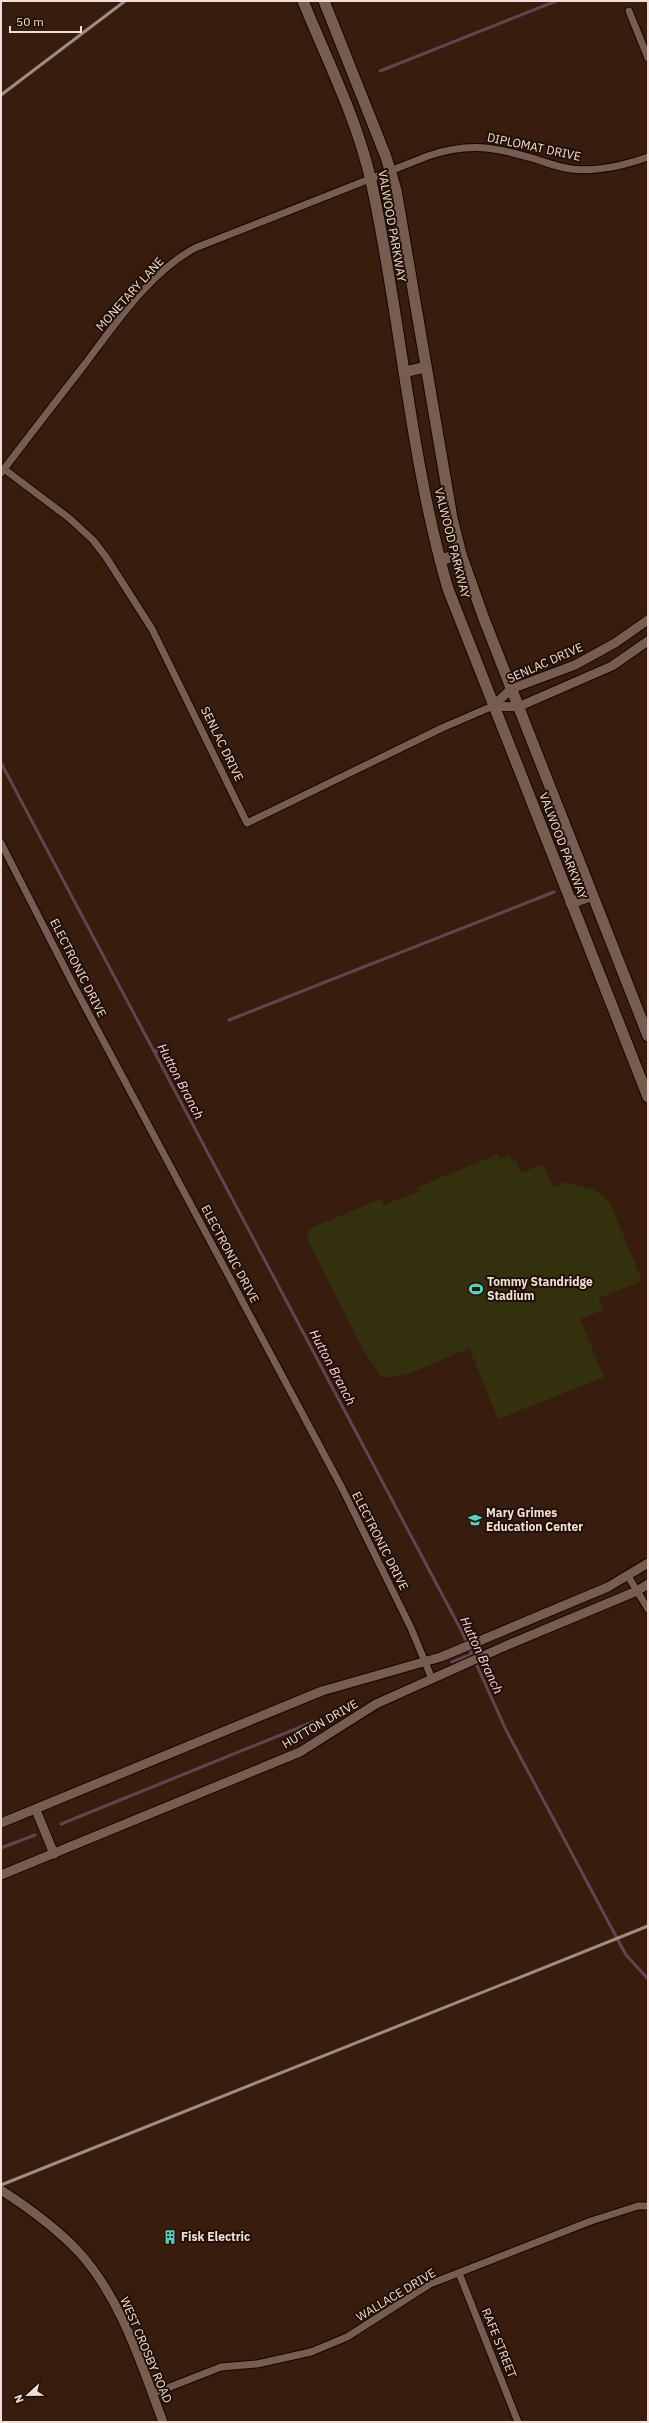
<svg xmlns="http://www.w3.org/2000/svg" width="649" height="2423" viewBox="0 0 649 2423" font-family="'IBM Plex Sans',sans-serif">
	<rect width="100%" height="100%" fill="#2d180d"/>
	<!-- built -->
	<rect fill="#381d0e" x="1" y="1" width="647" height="2421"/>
	<!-- green -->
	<path fill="#33300d" d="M498,1154L500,1159L510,1155L512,1160L515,1159L521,1173L543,1164L553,1187L566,1182L596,1191L610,1202L642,1281L599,1298L603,1310L580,1319L604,1377L498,1419L469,1348C451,1355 396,1384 380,1376L364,1351L307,1238L309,1230L313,1227L383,1198L382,1201L384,1205L420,1191L418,1187Z"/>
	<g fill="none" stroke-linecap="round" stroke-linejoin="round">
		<!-- stream -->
		<g stroke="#674250" stroke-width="3">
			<path d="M380,71L556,1"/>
			<path d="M1,763L461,1630L506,1730L626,1955L648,1979"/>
			<path d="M229,1020L554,892"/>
			<path d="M156,1054L157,1048L166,1044"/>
			<path d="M452,1662L472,1654"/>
			<path d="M61,1824L320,1719"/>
			<path d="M1,1848L35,1835"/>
		</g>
		<defs>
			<g id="minor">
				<path d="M629,11L648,58"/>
				<path d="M4,469L69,518L93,540L106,557L152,629L247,823L442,728L493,706"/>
				<path d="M1,473C29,436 57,400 85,364C116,323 149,273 195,248L428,156C469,142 495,147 535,159C547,163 558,167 571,169C598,172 623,166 648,157"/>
				<path d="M1,843L73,984L342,1488L411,1628L432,1679"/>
				<path d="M628,1576L648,1609"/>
				<path d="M459,2273L518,2422"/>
				<path d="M152,2394L221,2367L257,2364L311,2352L347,2337L430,2284L591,2221L638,2206H648"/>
			</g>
			<g id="tertiary">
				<path d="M493,706L511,689L575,665L615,643L648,620"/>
				<path d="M493,706L518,707L612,666L648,641"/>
				<path d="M36,1810L54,1854"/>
				<path d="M1,1823L322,1691L441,1657L608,1587L648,1563"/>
				<path d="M1,1875L300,1752L376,1704L503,1647L637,1591L648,1584"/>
				<path d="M1,2190C29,2208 54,2226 77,2250C121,2297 141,2364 163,2422"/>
			</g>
			<g id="secondary">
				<path d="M303,1C327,60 357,119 371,181C401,316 409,455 448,589L648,1097"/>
				<path d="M324,1L386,157L396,190L452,518L461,554L484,619L648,1036"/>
				<path d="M404,372L426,367"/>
				<path d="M440,560L461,554"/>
				<path d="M571,903L592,895"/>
			</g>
		</defs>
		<!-- minor casing -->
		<use href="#minor" stroke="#140400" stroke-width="9"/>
		<!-- tertiary casing -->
		<use href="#tertiary" stroke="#140400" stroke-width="11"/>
		<!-- secondary casing -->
		<use href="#secondary" stroke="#140400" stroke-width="13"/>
		<!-- minor -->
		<use href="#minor" stroke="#765d50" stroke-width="7"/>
		<!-- tertiary -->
		<use href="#tertiary" stroke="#765d50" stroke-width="9"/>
		<!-- secondary -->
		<use href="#secondary" stroke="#765d50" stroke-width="11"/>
		<!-- rail -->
		<g stroke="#9e8d84" stroke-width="3">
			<path d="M1,95L125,1"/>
			<path d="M1,2185L648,1926"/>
		</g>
	</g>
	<!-- icons -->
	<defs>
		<symbol id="stadium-bare" viewBox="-9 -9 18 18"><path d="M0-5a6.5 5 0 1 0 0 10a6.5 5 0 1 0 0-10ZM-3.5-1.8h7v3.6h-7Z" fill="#58cebf" stroke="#220f05" stroke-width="2.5" paint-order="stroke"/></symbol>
		<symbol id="school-bare" viewBox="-9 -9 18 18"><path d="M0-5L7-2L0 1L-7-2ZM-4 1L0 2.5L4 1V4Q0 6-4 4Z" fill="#58cebf" stroke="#220f05" stroke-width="2.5" paint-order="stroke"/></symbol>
		<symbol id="building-bare" viewBox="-9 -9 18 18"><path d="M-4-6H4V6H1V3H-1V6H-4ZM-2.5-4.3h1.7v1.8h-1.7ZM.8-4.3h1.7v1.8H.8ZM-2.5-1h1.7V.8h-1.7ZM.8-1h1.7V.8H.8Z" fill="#58cebf" stroke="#220f05" stroke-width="2.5" paint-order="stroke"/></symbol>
	</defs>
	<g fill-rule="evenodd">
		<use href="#stadium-bare" x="466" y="1279" width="20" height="20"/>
		<use href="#school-bare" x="465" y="1510" width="20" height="20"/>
		<use href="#building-bare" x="160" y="2227" width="20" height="20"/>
	</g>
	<g text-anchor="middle" stroke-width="4" stroke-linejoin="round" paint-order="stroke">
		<!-- street labels -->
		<g font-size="12" fill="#eedfd8" stroke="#220f05">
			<text transform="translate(534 147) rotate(12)" y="4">DIPLOMAT DRIVE</text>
			<text transform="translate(392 226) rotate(80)" y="4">VALWOOD PARKWAY</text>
			<text transform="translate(130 294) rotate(-48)" y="4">MONETARY LANE</text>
			<text transform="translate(452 543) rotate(76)" y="4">VALWOOD PARKWAY</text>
			<text transform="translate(545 663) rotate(-24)" y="4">SENLAC DRIVE</text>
			<text transform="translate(222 744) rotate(64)" y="4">SENLAC DRIVE</text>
			<text transform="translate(563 846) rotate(69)" y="4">VALWOOD PARKWAY</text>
			<text transform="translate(78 968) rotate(63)" y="4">ELECTRONIC DRIVE</text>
			<text transform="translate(230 1254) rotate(62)" y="4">ELECTRONIC DRIVE</text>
			<text transform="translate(380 1541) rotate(63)" y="4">ELECTRONIC DRIVE</text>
			<text transform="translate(320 1724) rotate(-30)" y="4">HUTTON DRIVE</text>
			<text transform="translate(396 2295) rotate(-31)" y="4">WALLACE DRIVE</text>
			<text transform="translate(499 2343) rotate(68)" y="4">RAFE STREET</text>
			<text transform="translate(146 2350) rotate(67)" y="4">WEST CROSBY ROAD</text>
		</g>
		<!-- poi labels -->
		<g font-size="12" font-weight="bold" fill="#eedfd8" stroke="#220f05" text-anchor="start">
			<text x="487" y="1286">Tommy Standridge<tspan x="487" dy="14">Stadium</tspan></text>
			<text x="486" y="1517">Mary Grimes<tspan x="486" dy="14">Education Center</tspan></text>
			<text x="181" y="2241">Fisk Electric</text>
		</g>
		<!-- water labels -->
		<g font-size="13" font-style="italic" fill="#fed4e3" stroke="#220f05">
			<text transform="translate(181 1081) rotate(62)" y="5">Hutton Branch</text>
			<text transform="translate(333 1367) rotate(62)" y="5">Hutton Branch</text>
			<text transform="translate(482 1655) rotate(65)" y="5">Hutton Branch</text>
		</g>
	</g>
	<!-- border -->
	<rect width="649" height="2423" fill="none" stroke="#eedfd8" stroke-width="4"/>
	<!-- north arrow -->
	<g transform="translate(28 2395) rotate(248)" stroke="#220f05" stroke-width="3" paint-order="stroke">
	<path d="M0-3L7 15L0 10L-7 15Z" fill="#eedfd8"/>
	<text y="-6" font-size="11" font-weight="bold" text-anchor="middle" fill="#eedfd8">N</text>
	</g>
	<!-- scale -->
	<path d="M10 26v6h71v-6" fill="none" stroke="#eedfd8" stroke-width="2"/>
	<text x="16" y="26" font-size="12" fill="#eedfd8" stroke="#220f05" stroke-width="3" paint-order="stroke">50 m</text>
</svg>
